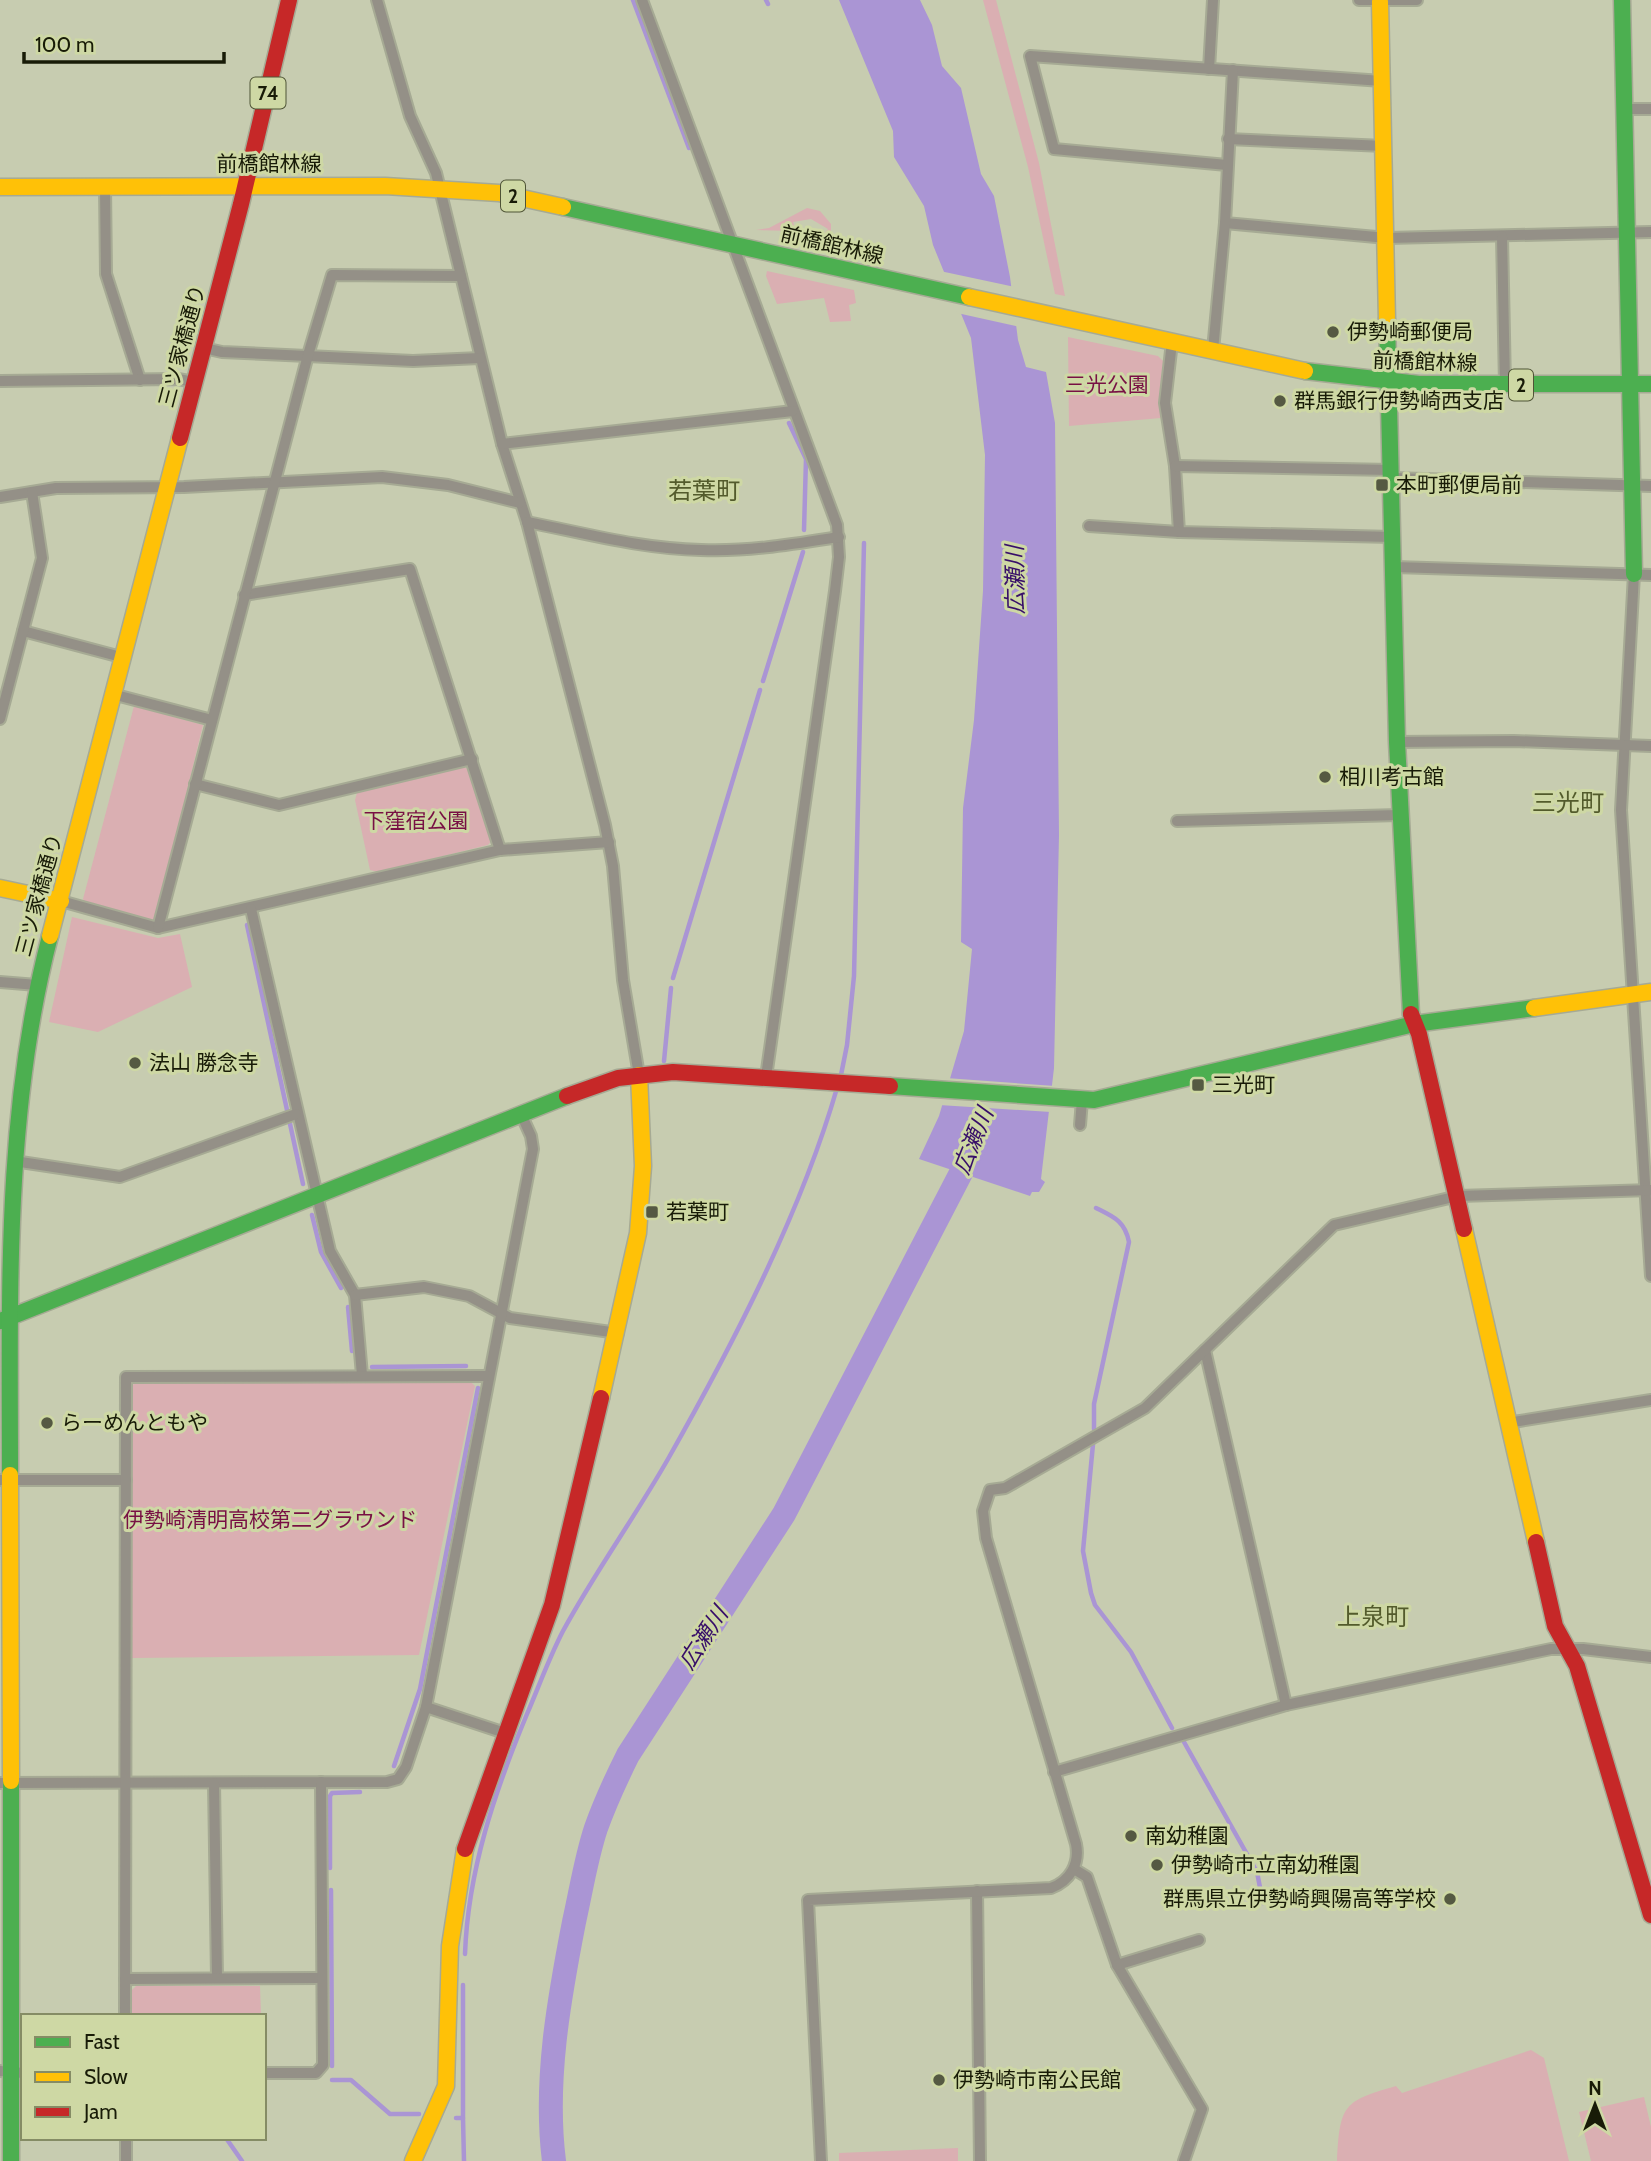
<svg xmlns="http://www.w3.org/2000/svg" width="1651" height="2161" viewBox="0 0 1651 2161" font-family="Cabin,'Noto Sans JP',sans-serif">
	<rect width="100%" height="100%" fill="#c7ccb0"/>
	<!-- green -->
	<g fill="#daafb2">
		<path d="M983,0H996L1039,163L1065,296L1055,294L1028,167Z"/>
		<path d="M807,208L820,211L831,224V232L825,238L822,236L828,229L811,219L793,222L796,231L756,230L769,228Z"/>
		<path d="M767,271L854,290L856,303L849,305L851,321L830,322L824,298L777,304L766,276Z"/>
		<path d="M1068,337L1158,356L1163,361L1159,396L1161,418L1069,426Z"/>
		<path d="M134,706L203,725L156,918L152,921L85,902L83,899Z"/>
		<path d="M463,767L470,770L492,840L488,845L378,872L370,870L355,800L357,793Z"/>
		<path d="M72,917L158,938L180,934L192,987L98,1032L49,1022Z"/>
		<path d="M136,1382H471L475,1386L419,1655L132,1658V1386Z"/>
		<path d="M136,1986H260L261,2016H132V1990Z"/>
		<path d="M1531,2050L1544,2058L1569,2161H1337C1340,2105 1343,2101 1396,2086L1402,2093Z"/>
		<path d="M1644,2097L1651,2127V2161H1591L1579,2112Z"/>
		<path d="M958,2148V2161H839V2153Z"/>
	</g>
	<!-- water -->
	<path fill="#aa95d4" d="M839,0H920L932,25L942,66L961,88L981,174L994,196L1010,277L1018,340L1026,367L1046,372L1055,423L1059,835L1054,1068L1041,1179L1045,1182L1039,1192H1032L1030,1196L919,1159L939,1116L964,1031L972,949L961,942L963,808L974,720L983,591L985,455L971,338L933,245L924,206L894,157L893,131Z"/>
	<!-- pier -->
	<g fill="#c7ccb0">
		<path d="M940,271L1015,287L1020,327L957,313Z"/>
		<path d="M946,1078L1055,1086L1051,1112L939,1105Z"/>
	</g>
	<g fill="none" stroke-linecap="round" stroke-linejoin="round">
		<!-- stream -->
		<g stroke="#aa95d4" stroke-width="4.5">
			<path d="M633,0L689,148"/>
			<path d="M766,0L768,4"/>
			<path d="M789,423L806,459L804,530"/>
			<path d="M763,681L803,552"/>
			<path d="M247,925L303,1184"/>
			<path d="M673,978L760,690"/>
			<path d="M664,1061L671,988"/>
			<path d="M840,1080L847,1045L854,976L864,543"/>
			<path d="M312,1215L321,1252L341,1288"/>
			<path d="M348,1307L352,1351"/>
			<path d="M372,1367L466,1366"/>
			<path d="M1094,1429V1404L1129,1242C1125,1221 1114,1217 1096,1208"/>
			<path d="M1093,1444L1083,1551L1091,1593L1095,1605L1131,1652L1172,1728"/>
			<path d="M1184,1742L1257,1872L1263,1903"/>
			<path d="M394,1766L420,1689L478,1388"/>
			<path d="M330,1868V1796L332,1793L360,1792"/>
			<path d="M331,1890L332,2066"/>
			<path d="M465,1954C468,1870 495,1791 527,1714C539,1686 549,1658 563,1631C595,1572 635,1517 668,1459C732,1346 801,1213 837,1088"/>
			<path d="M463,1985V2118"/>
			<path d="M332,2080H351L390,2114H419"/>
			<path d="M456,2118H463L464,2161"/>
			<path d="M226,2138L242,2161"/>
		</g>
		<!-- river -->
		<path stroke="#aa95d4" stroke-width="24" d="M554,2161C544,2082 559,1999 574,1922C581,1891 586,1858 596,1828C605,1803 616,1779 628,1755L784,1514L976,1144"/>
		<defs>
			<g id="street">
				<path d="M377,0L410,116L436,173L502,444L527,522L605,825L613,866L623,980L639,1075"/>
				<path d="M642,0L837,525L839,557L835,591L766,1077"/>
				<path d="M1359,0H1417"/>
				<path d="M1209,69L1213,0"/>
				<path d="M1625,109H1651"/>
				<path d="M1228,139L1384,146"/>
				<path d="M1227,165L1054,149L1030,56L1382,81"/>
				<path d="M105,186L106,274L140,380"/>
				<path d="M1225,223L1387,238L1651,232"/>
				<path d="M1502,236L1505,385"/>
				<path d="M1172,342L1165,403L1175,466L1179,532"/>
				<path d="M204,348L222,352L413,361L480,358"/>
				<path d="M1213,350L1225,223L1233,70"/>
				<path d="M0,381L178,379L194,382"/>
				<path d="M502,444L793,411"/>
				<path d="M1175,466L1392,470"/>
				<path d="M1392,478L1651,486"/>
				<path d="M0,497L56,488L184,487L382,477L448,485L520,503"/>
				<path d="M527,522C584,533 642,549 701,550C747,552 794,544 839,537"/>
				<path d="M1089,526L1179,532L1393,537"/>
				<path d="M1394,567L1651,575"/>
				<path d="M1634,574L1621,810L1651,1276"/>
				<path d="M244,595L410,569L500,850"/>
				<path d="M23,631L121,657"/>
				<path d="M112,694L212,720"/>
				<path d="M0,719L42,558L32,492"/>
				<path d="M1397,742L1514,741L1651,746"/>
				<path d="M195,784L279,805L472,759"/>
				<path d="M1177,821L1399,815"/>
				<path d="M61,901L158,928L500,850L609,842"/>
				<path d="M251,909L330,1251L355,1295L362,1375"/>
				<path d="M158,928L308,355L332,275L461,276"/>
				<path d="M0,982L37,985"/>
				<path d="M1080,1125L1082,1100"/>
				<path d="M14,1161L120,1177L296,1114"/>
				<path d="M355,1295L424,1287L469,1296L510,1318L618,1333"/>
				<path d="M1205,1350L1286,1705"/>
				<path d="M1507,1423L1651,1400"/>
				<path d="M0,1480H126"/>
				<path d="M426,1707L505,1733"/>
				<path d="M1054,1772L1286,1705L1551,1649H1583L1651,1657"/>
				<path d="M0,1783L387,1782L398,1779L406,1767L426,1707L533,1149L531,1136L521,1114"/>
				<path d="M214,1783L217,1978"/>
				<path d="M1074,1869L1087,1877L1117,1965L1202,2109L1184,2161"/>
				<path d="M977,1891L980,2161"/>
				<path d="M1117,1965L1199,1940"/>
				<path d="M125,1979L321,1978"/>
				<path d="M125,2016L126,1377L487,1376"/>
				<path d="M0,2071L23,2073"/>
				<path d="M264,2073H316L323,2065L321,1782"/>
				<path d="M126,2138V2161"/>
				<path d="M821,2161L808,1900L1051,1888C1070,1881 1080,1864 1076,1844L986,1538L983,1511L990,1490L1005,1488L1145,1408L1334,1225L1458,1196L1651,1190"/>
			</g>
			<g id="fast">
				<path d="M1622,0L1634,574"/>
				<path d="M563,207L969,297"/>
				<path d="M1387,320L1397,742L1411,1014"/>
				<path d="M1305,371L1419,384H1651"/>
				<path d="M890,1086L1094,1100L1414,1024L1534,1008"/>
				<path d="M0,1321L567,1096"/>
				<path d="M10,1475C10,1294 4,1112 50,936"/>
				<path d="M11,1781V2161"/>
			</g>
			<g id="slow">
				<path d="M1380,2L1387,320"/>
				<path d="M0,187L385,186L499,193L563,207"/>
				<path d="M969,297L1305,371"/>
				<path d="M0,888L61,901"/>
				<path d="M50,936L180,438"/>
				<path d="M1534,1008L1651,992"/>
				<path d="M1464,1229L1536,1542"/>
				<path d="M601,1398L638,1233L643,1166L639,1075"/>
				<path d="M10,1475L11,1781"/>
				<path d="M413,2161L446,2086L450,1946L465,1849"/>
			</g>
			<g id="jam">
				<path d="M180,438L241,204L289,0"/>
				<path d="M1411,1014L1419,1034L1464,1229"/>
				<path d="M567,1096L618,1078L673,1072L890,1086"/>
				<path d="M1536,1542L1555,1626L1577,1666L1651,1915"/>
				<path d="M465,1849L552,1605L601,1398"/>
			</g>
		</defs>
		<!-- street casing -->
		<use href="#street" stroke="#a6aa94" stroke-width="14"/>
		<!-- fast casing -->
		<use href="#fast" stroke="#a6aa94" stroke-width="19"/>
		<!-- slow casing -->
		<use href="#slow" stroke="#a6aa94" stroke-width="19"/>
		<!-- jam casing -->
		<use href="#jam" stroke="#a6aa94" stroke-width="19"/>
		<!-- street -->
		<use href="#street" stroke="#949087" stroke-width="10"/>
		<!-- fast -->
		<use href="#fast" stroke="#4caf50" stroke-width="16"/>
		<!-- slow -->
		<use href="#slow" stroke="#ffc107" stroke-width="16"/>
		<!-- jam -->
		<use href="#jam" stroke="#c62828" stroke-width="16"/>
	</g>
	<!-- markers -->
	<g fill="#555942" stroke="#ced8a4" stroke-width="2.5">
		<circle cx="1333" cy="332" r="7"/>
		<circle cx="1280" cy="401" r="7"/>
		<rect x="1375" y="478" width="14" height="14" rx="3.5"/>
		<circle cx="1325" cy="777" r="7"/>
		<circle cx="135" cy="1063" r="7"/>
		<rect x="1191" y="1078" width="14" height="14" rx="3.5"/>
		<rect x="645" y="1205" width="14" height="14" rx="3.5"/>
		<circle cx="47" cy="1423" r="7"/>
		<circle cx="1131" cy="1836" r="7"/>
		<circle cx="1157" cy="1865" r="7"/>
		<circle cx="1450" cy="1899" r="7"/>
		<circle cx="939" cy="2080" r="7"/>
	</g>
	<g text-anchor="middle" stroke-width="6" stroke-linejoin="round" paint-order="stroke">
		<!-- shield labels -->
		<g fill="#ced8a4" stroke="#4f5436" stroke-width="2">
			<rect x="250.5" y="77.5" width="35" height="31" rx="5"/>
			<rect x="501" y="180.5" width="24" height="31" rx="5"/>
			<rect x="1509" y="369.5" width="24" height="31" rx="5"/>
		</g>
		<g font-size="19" font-weight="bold" fill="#181b07">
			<text x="268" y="100">74</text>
			<text x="513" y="203">2</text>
			<text x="1521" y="392">2</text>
		</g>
		<!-- street labels -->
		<g font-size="21" fill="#181b07" stroke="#ced8a4">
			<text x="269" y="171">前橋館林線</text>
			<text transform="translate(832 245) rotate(13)" y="7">前橋館林線</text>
			<text transform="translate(182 346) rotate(-75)" y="7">三ツ家橋通り</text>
			<text transform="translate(1425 362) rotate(2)" y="7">前橋館林線</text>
			<text transform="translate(39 895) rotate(-75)" y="7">三ツ家橋通り</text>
		</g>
		<!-- poi labels -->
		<g font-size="21" fill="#181b07" stroke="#ced8a4" text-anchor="start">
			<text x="1347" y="339">伊勢崎郵便局</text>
			<text x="1294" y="408">群馬銀行伊勢崎西支店</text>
			<text x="1396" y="492">本町郵便局前</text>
			<text x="1339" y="784">相川考古館</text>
			<text x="149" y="1070">法山 勝念寺</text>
			<text x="1212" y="1092">三光町</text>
			<text x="666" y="1219">若葉町</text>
			<text x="61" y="1430">らーめんともや</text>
			<text x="1145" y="1843">南幼稚園</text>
			<text x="1171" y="1872">伊勢崎市立南幼稚園</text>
			<text x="1436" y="1906" text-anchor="end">群馬県立伊勢崎興陽高等学校</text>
			<text x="953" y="2087">伊勢崎市南公民館</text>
		</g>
		<!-- park labels -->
		<g font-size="21" fill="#781044" stroke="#ced8a4">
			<text x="1107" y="392">三光公園</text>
			<text x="416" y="828">下窪宿公園</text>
			<text x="270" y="1527">伊勢崎清明高校第二グラウンド</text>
		</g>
		<!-- water labels -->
		<g font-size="23" font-style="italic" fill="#370e69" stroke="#ced8a4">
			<text transform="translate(1015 580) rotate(-91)" y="8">広瀬川</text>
			<text transform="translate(973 1141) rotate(-68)" y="8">広瀬川</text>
			<text transform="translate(703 1638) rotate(-57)" y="8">広瀬川</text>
		</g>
		<!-- quarter labels -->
		<g font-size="24" fill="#535b2c" stroke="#ced8a4">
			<text x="704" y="499">若葉町</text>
			<text x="1568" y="811">三光町</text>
			<text x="1373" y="1625">上泉町</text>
		</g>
	</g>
	<!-- legend -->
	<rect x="21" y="2014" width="245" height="126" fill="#ced8a4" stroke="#858c65" stroke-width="2"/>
	<rect x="35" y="2037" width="35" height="10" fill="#4caf50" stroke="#858c65" stroke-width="2"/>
	<text x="84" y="2049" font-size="21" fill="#181b07">Fast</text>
	<rect x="35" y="2072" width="35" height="10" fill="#ffc107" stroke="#858c65" stroke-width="2"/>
	<text x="84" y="2084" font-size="21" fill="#181b07">Slow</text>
	<rect x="35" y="2107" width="35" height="10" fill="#c62828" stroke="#858c65" stroke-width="2"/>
	<text x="84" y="2119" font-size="21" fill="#181b07">Jam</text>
	<!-- north arrow -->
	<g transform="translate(1595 2105)" stroke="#ced8a4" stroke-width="5" paint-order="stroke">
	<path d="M0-5L12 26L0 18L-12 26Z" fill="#181b07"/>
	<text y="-10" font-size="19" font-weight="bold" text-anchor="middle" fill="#181b07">N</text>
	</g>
	<!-- scale -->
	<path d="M24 52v10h200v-10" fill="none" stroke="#181b07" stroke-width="3.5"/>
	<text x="35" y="52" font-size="21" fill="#181b07" stroke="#ced8a4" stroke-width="5" paint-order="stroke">100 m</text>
</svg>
